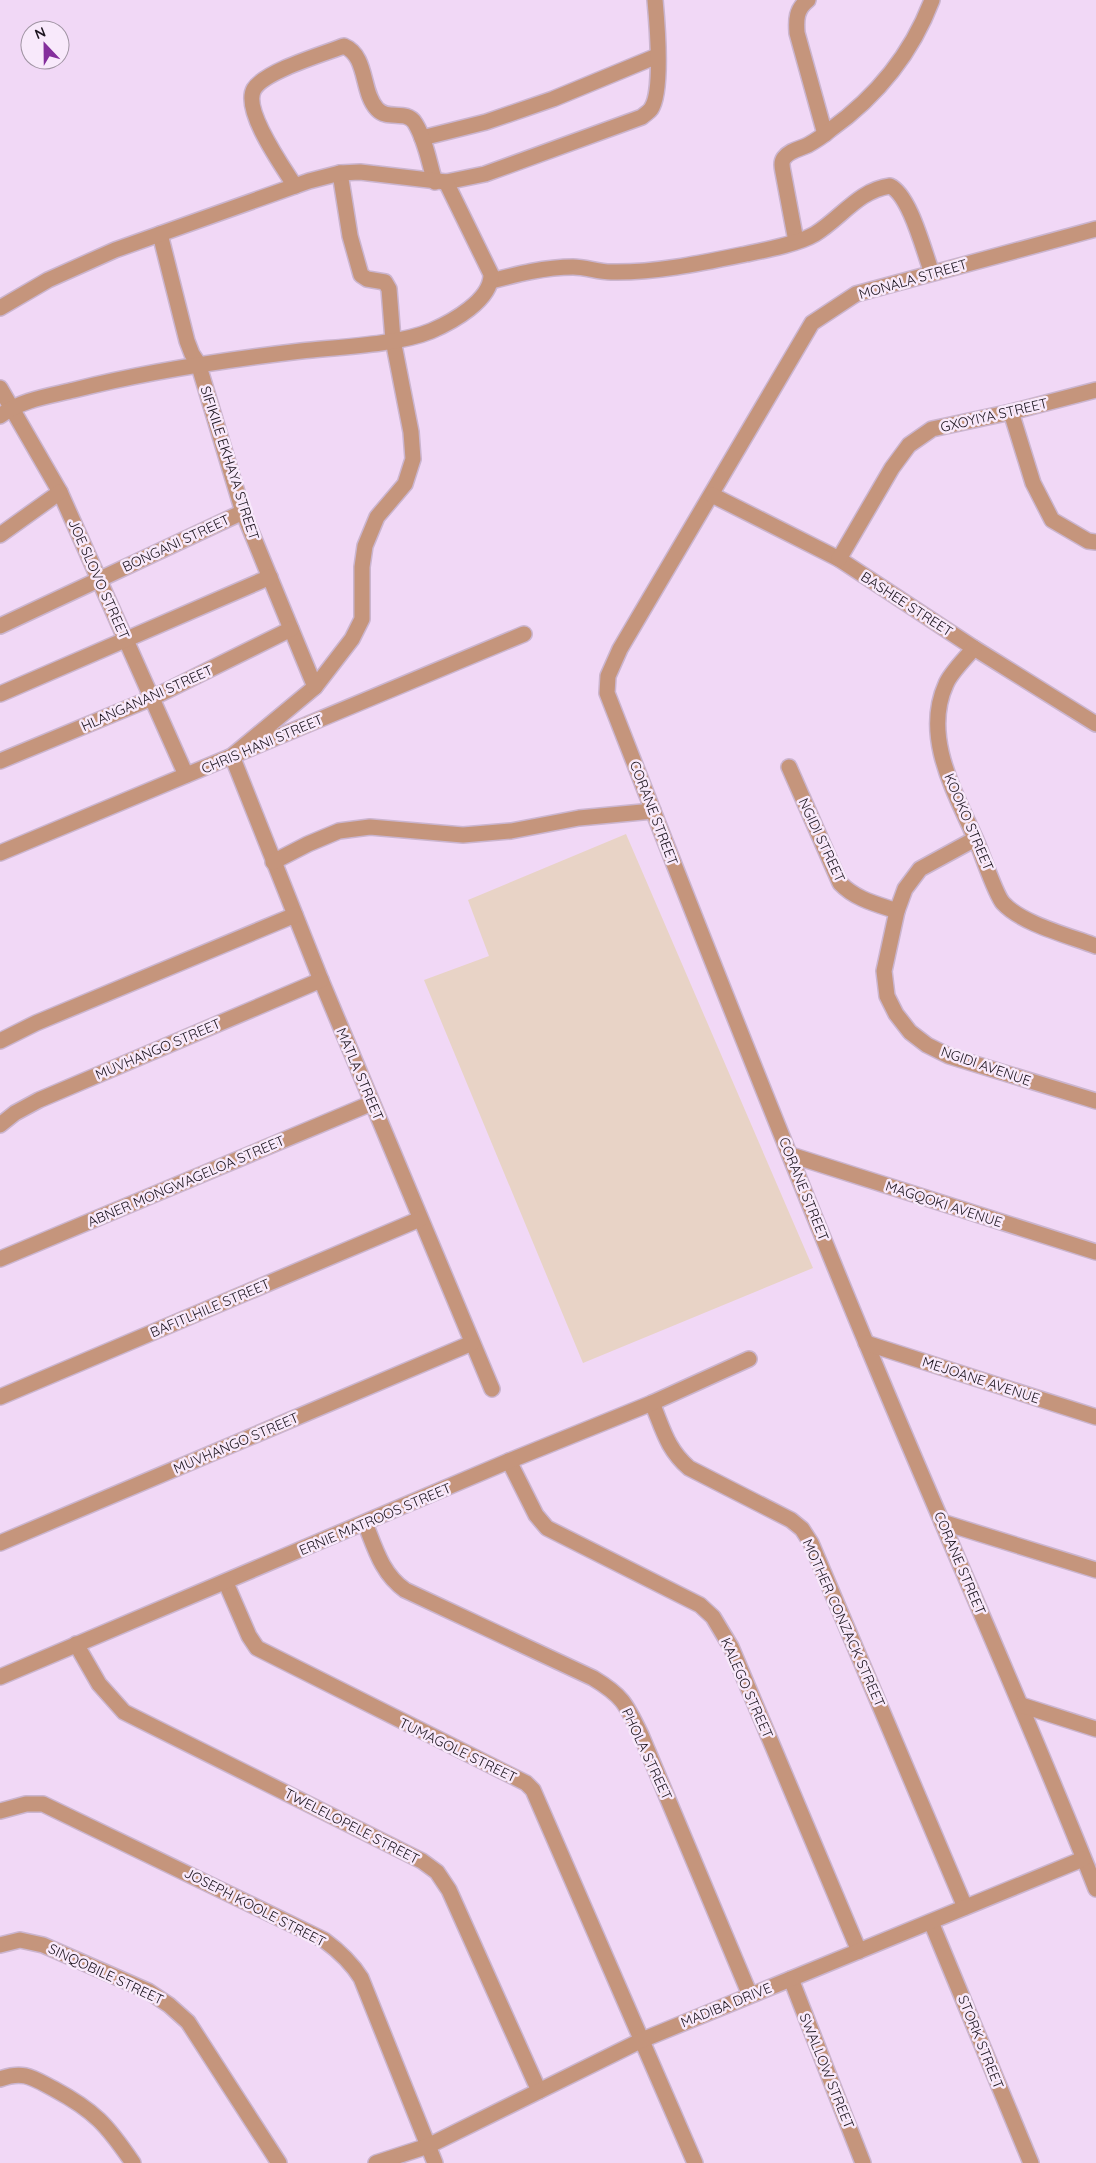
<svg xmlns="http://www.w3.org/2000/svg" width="1096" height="2163" viewBox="0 0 1096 2163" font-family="Quicksand,sans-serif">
	<rect width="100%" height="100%" fill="#f1d8f6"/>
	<!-- education -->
	<path fill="#e8d3c6" d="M626,834L813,1268L583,1363L424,980L489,956L468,900Z"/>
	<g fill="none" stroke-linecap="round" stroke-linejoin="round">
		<defs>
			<g id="minor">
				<path d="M808,0C796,9 796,20 797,33L825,134"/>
				<path d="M422,138L486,122L553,99L657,56"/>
				<path d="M340,173L350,236L361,275L367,279L385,282L389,289L393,340L411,432L413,459L405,484L377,517L365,546L362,567V619L352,639L315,687L232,756L321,980L492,1389"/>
				<path d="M295,186C283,167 242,110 254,89C265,71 323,54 344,46C368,56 361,92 377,109C388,121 406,109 415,123C426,141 429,163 435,182"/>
				<path d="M1096,229L856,294L812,323L620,649L608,676L607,693C692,911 777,1128 867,1345C942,1527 1024,1706 1096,1889"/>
				<path d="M160,234L187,341L192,354L198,363L243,512L315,687"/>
				<path d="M796,241L783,172C782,167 781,162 784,158C790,150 800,149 808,145C815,141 823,136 830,130C876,97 912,53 932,0"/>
				<path d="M491,281C518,274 545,267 573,267C586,267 598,272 611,272C655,273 702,263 746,254C766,250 798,244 815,234C841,218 859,190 890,186C910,195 924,252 932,273"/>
				<path d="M0,308L48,280L115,250L309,181L340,173L360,172L446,182L485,174L642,117C645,114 649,112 651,109C663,92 657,22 655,0"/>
				<path d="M0,388L60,492L186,775"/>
				<path d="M1011,412L1033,483L1052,520L1088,541L1096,542"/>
				<path d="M0,416C20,400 49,396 74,390C148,371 224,360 301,351C338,347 397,345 431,331C452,322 492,300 491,274L446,182"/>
				<path d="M712,495L839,559L974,648L1096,724"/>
				<path d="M0,535L60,492"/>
				<path d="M839,559L892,468L909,445L932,429L1011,412L1096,390"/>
				<path d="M0,626L243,512"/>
				<path d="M974,648C965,659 951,672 946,684C922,737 955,792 976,840C982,853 995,894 1003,903C1022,924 1070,936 1096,946"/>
				<path d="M0,694L270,577"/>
				<path d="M0,761L152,698L291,629"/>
				<path d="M789,767L840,883C855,899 876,904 897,911"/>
				<path d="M975,839L920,869L905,889L897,911L884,971L887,996L896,1014L910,1032L927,1045L949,1056L1096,1101"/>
				<path d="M0,853L524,634"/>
				<path d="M273,862L308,844L339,831L370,827L463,835L511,831L579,818L653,811"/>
				<path d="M0,1041L36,1023L295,915"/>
				<path d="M0,1125L15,1113L39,1100L321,980"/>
				<path d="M791,1155L1096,1252"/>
				<path d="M0,1259L372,1103"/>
				<path d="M866,1343L1096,1417"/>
				<path d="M0,1397L420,1219"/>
				<path d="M652,1403C663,1429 667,1449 689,1468L791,1520L802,1529L811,1543L965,1907"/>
				<path d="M509,1461L536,1515L547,1528L700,1605L713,1617L731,1647L859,1951"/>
				<path d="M942,1522L1096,1570"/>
				<path d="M365,1523C375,1548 382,1574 405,1590L593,1678C623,1696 626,1704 641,1735L750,1995"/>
				<path d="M0,1543L472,1343"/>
				<path d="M226,1583L249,1636L257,1648L526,1783L533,1790L695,2163"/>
				<path d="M76,1644L99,1684L124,1712L422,1861L437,1872L449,1890L539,2091"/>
				<path d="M0,1677L509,1461L652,1403L749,1359"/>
				<path d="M1021,1705L1096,1729"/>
				<path d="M0,1811L26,1804H43L324,1940C339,1951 351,1962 361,1978L435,2163"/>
				<path d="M931,1922L1031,2163"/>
				<path d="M0,1945L20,1940L43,1945L148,1991L169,2005L188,2022L279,2163"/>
				<path d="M791,1979L863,2163"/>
				<path d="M0,2079C24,2070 33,2078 54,2089C95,2111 107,2125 133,2163"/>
				<path d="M376,2163L428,2146L642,2040L1083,1859"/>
			</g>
		</defs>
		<!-- minor casing -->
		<use href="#minor" stroke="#cbb5cf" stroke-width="18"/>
		<!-- minor -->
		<use href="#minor" stroke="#c5957c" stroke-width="15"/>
	</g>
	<g text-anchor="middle" stroke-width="5" stroke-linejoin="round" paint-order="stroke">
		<!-- street labels -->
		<g font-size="14" fill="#1c141e" stroke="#f8e9fb">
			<text transform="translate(913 279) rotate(-16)" y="5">MONALA STREET</text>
			<text transform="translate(994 415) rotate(-13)" y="5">GXOYIYA STREET</text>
			<text transform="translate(230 463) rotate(72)" y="5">SIFIKILE EKHAYA STREET</text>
			<text transform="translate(176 543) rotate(-25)" y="5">BONGANI STREET</text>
			<text transform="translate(99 579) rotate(66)" y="5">JOE SLOVO STREET</text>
			<text transform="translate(907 604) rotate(33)" y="5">BASHEE STREET</text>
			<text transform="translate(147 698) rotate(-24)" y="5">HLANGANANI STREET</text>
			<text transform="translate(262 744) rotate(-23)" y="5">CHRIS HANI STREET</text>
			<text transform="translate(654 813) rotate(69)" y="5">CORANE STREET</text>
			<text transform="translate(969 822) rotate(67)" y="5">KOOKO STREET</text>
			<text transform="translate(822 840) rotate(65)" y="5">NGIDI STREET</text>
			<text transform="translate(158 1049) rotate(-23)" y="5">MUVHANGO STREET</text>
			<text transform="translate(986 1066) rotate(19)" y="5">NGIDI AVENUE</text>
			<text transform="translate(360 1074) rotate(67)" y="5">MATLA STREET</text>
			<text transform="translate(186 1181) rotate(-23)" y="5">ABNER MONGWAGELOA STREET</text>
			<text transform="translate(804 1189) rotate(68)" y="5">CORANE STREET</text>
			<text transform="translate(944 1204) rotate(18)" y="5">MAGQOKI AVENUE</text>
			<text transform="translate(210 1308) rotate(-23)" y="5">BAFITLHILE STREET</text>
			<text transform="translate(981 1380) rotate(18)" y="5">MEJOANE AVENUE</text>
			<text transform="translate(236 1443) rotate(-23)" y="5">MUVHANGO STREET</text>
			<text transform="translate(375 1519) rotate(-23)" y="5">ERNIE MATROOS STREET</text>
			<text transform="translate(960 1563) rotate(67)" y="5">CORANE STREET</text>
			<text transform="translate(844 1623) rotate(66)" y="5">MOTHER CONZACK STREET</text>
			<text transform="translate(747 1688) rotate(66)" y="5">KALEGO STREET</text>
			<text transform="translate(458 1750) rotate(26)" y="5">TUMAGOLE STREET</text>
			<text transform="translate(647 1754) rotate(65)" y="5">PHOLA STREET</text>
			<text transform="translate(352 1826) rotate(27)" y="5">TWELELOPELE STREET</text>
			<text transform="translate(255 1907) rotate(27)" y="5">JOSEPH KOOLE STREET</text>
			<text transform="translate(106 1974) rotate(25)" y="5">SINQOBILE STREET</text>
			<text transform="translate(726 2005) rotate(-22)" y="5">MADIBA DRIVE</text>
			<text transform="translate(981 2042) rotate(68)" y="5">STORK STREET</text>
			<text transform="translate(827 2071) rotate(68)" y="5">SWALLOW STREET</text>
		</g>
	</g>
	<!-- north arrow -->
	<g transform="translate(45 45) rotate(338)"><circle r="24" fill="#f8e9fb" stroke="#a094a3"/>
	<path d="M0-4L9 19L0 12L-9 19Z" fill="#842e9c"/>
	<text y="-8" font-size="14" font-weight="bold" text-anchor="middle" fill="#1c141e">N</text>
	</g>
</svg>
